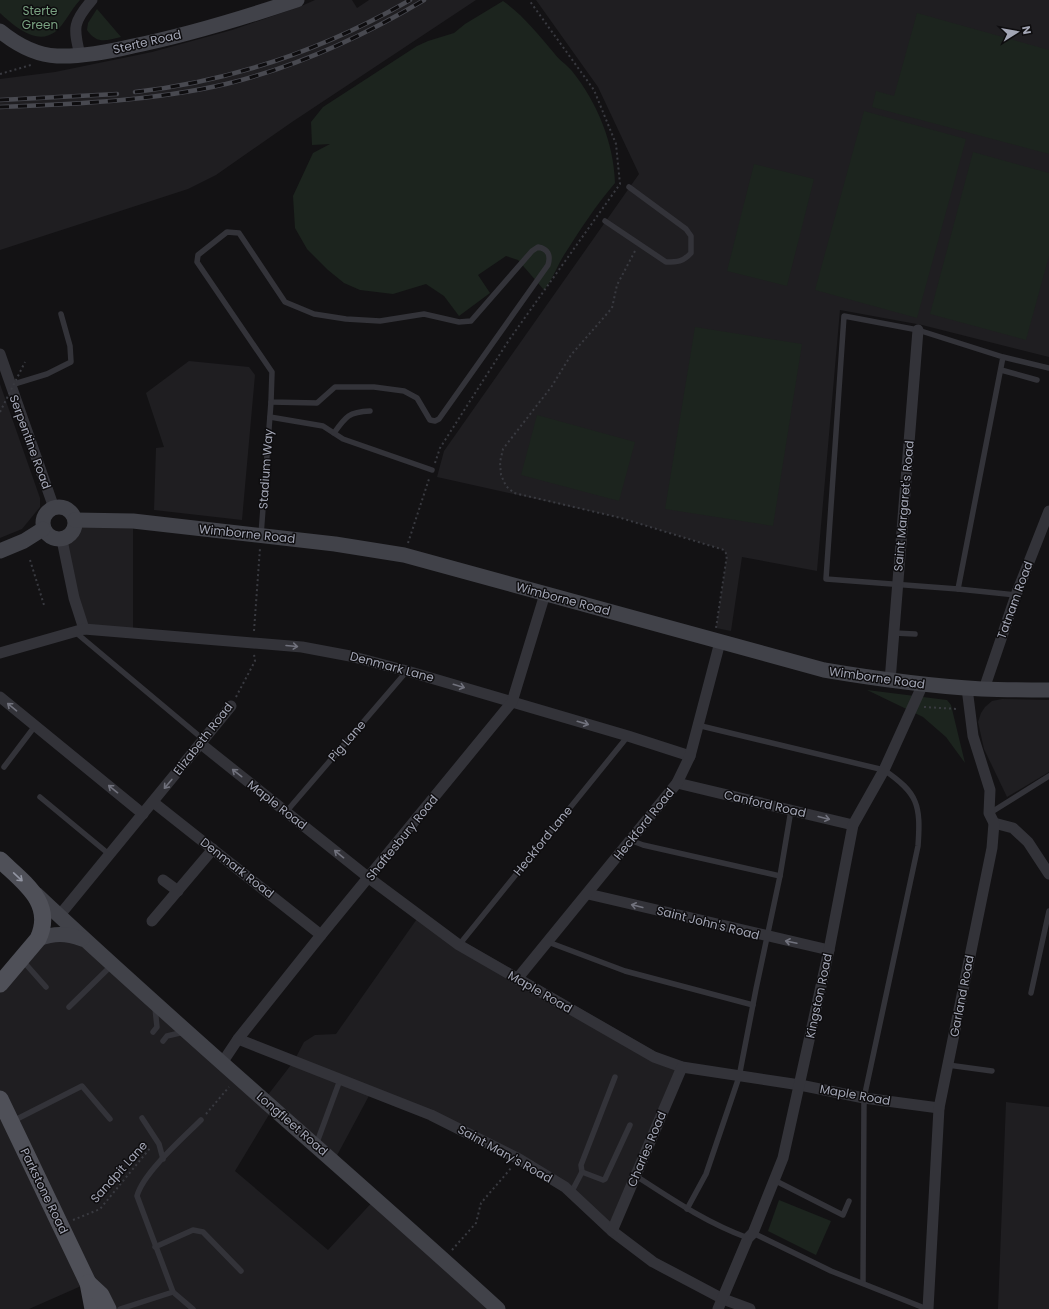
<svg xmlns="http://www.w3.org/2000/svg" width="1049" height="1309" viewBox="0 0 1049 1309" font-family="Poppins,sans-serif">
	<rect width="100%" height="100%" fill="#131214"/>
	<!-- built -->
	<g fill="#1f1e21">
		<path d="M315,0H352L357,8L369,0H476L292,122L216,175L188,189L0,250V79L55,72L152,52L232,30L299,7Z"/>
		<path d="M536,0H1049V357L922,325L840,310L817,571L742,557L731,631L716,628L727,556L724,550L621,518L437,477L444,451L639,174L598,87Z"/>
		<path d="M189,361L249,367L255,375L242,520L154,510L156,448L164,447L146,393Z"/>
		<path d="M0,384L40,498V507L22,529L0,538Z"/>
		<path d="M133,521V633L84,629L62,540L72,533L75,526Z"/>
		<path d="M1002,699L1049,700V772L1007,797L984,749L978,722L981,713L985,707L992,701Z"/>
		<path d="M419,916L682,1067L612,1231L565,1187L519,1159L371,1092L334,1161L273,1108L235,1171L328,1250L376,1198L498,1309H108L88,1283L29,1309H0V982L38,939L74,936L264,1100L294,1061L304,1042L315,1035L336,1034Z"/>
		<path d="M1006,1102L1049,1107V1309H998Z"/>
	</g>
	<!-- green -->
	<g fill="#1c241e">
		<path d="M0,0H80C71,9 65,24 55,32C36,46 13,25 0,13Z"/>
		<path d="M503,1C523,15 538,34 554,53C559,60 566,64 572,71C597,102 614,143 615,183C596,205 580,230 564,255C557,266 553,279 544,290L518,260L506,256L478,275L490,293L459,316L444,296L426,284L393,294L360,290L344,283L328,270L307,249L295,228L293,196L313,153L330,144L312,145L311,122L323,107L417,46L428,41L454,33L465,24Z"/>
		<path d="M97,9L121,37C105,41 97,44 87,30L88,23Z"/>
		<path d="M917,13L1049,50V154L872,107L876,91L894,96Z"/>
		<path d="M864,111L966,139L917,318L815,290Z"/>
		<path d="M973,152L1049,173V256L1026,340L930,314Z"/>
		<path d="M754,164L814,179L787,286L727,271Z"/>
		<path d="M695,327L802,344L773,526L665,509Z"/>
		<path d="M537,415L635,442L619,501L521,475Z"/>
		<path d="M867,690L947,700L951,705L965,763L946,737L923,717Z"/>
		<path d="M779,1200L831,1221L816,1255L768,1231Z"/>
	</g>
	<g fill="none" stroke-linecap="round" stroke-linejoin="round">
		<!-- path -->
		<g stroke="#393a40" stroke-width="2" stroke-dasharray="2 3" stroke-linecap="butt">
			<path d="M0,74L31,65"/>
			<path d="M635,251L617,285L612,308L571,355L552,386L503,449L500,462L501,475L506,486L514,493L621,518L724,550L727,555L716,628"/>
			<path d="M435,463L440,448L509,340L620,184L616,144L594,90L529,0"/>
			<path d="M408,543L429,479"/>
			<path d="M30,560L44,605"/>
			<path d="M254,631L260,548"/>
			<path d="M236,697L255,661L254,654"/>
			<path d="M924,707L958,709"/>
			<path d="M206,1114L229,1087"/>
			<path d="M73,1220L100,1209L151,1147"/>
			<path d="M452,1250L476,1223L481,1203L512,1167"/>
		</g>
		<!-- lane -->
		<g stroke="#333339" stroke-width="5.5">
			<path d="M605,221L666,262C677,262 683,262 691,253V236L686,229L629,187"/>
			<path d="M227,232L239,233L285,302L314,314L346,319L380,321L424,314L459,322L471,321L532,251L538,247C548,249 551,255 548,265L439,419L435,421L430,420L417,398L404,391L374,387H335L317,403L271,402L272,372L197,262L198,255Z"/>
			<path d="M1003,357L958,589L826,579L844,316L918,330L1003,357L1049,368"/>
			<path d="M1001,370L1037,380"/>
			<path d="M11,385L47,374L71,362L70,346L61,314"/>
			<path d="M270,417L323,426L343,439L432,470"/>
			<path d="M334,433C346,416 349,412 370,411"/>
			<path d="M261,535L271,402"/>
			<path d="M958,589L1016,595"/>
			<path d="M74,631L204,740"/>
			<path d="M894,633L915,634"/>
			<path d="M697,725L884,770C918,793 921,805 918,846L864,1098L863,1282"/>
			<path d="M4,767L35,726"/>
			<path d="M40,797L110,855"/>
			<path d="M286,812L407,671"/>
			<path d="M990,813L1049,776"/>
			<path d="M630,840L643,845L780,876"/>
			<path d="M548,942L625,971L753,1005"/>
			<path d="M459,945L628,736"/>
			<path d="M23,961L46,987"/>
			<path d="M1031,993L1049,911"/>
			<path d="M69,1007L112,965"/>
			<path d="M153,1032L157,1027L155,1008"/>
			<path d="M163,1041L167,1036L184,1032"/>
			<path d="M948,1065L992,1071"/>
			<path d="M142,1118L159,1144L163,1159"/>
			<path d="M13,1121L82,1086L110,1119"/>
			<path d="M316,1145L340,1080"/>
			<path d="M582,1172L581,1165L615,1077"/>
			<path d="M636,1176C673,1200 707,1223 748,1238"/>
			<path d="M774,1180L843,1215L849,1201"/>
			<path d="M571,1193L582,1172L603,1180L605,1179L630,1125"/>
			<path d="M687,1209L706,1174L739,1077L756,989L780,876L791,810"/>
			<path d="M753,1233L831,1271L927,1309"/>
			<path d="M155,1247L193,1230L203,1232L241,1271"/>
			<path d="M173,1292L193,1309"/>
			<path d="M120,1309L173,1292L137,1196C143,1173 183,1138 201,1120"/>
		</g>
		<!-- street -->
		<g stroke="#333339" stroke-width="11">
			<path d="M80,55C73,27 73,22 92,0"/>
			<path d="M0,354L54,508"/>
			<path d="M62,540L74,598L84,629"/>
			<path d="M0,653L84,629L302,647L350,656L407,671L628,736L690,756"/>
			<path d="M890,681L918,330"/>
			<path d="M984,689L1016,595L1049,511"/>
			<path d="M0,697L143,814"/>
			<path d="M201,744L369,878L459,945L654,1057L682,1067L800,1085L864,1098L939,1108"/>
			<path d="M677,783L853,825"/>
			<path d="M153,802L321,935"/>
			<path d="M994,823L1013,828L1028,842L1049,874"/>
			<path d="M163,880L178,891"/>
			<path d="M588,894L829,950"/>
			<path d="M59,916L231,706"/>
			<path d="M152,921L213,849"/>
			<path d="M517,979L677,783L690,756L720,642"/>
			<path d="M238,1039L431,1115L519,1159L565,1187L612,1231L653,1262L723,1299L750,1309"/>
			<path d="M222,1063L238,1039L321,935L512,702L545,594"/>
			<path d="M612,1231L682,1067"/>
			<path d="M718,1309L748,1238L753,1233L783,1158L829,950L853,825L884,770L923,684"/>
			<path d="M928,1309L939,1108L992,848L994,823L989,813L990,790L973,736L967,688"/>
		</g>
		<!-- secondary -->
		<g stroke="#414249" stroke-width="15">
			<path d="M0,31C16,44 36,55 57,56C83,57 108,52 133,46C188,35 243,18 297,0"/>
			<circle cx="59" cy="523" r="16"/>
			<path d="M75,520L133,521L335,544L404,555L824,670C877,679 929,686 982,689C1004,690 1027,690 1049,690"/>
			<path d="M0,551L24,541L43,529"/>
			<path d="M36,894C187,1036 345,1169 498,1309"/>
			<path d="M38,939C54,933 66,933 82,939"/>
		</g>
		<!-- primary -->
		<g stroke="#4f5058" stroke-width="17">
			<path d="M0,860C23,882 55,903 38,939L0,984"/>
			<path d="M0,1099L88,1283L93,1309"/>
			<path d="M88,1283L101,1295L108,1309"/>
		</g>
		<defs>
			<g id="rail">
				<path d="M135,92C232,81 325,49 410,0"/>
				<path d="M0,100L117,94"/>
				<path d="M0,107C76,104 152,101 226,84C296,67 362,37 424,0"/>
			</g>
		</defs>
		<!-- rail casing -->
		<use href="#rail" stroke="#484950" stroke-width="4.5"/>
		<!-- rail -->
		<use href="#rail" stroke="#0e0d0f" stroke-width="3" stroke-dasharray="9" stroke-linecap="butt"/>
		<!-- path-bridge -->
		<path stroke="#393a40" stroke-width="2" stroke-dasharray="2 3" stroke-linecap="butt" d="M0,412L25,362"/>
	</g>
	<!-- one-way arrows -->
	<defs><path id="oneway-shaft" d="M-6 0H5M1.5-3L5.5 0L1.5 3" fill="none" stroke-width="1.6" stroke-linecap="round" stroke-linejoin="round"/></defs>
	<g stroke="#71727d">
		<use href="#oneway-shaft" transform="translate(292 646) rotate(5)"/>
		<use href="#oneway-shaft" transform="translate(459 686) rotate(17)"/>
		<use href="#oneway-shaft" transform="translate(12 707) rotate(-140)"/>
		<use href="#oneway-shaft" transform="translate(583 723) rotate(16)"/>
		<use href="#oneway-shaft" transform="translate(237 773) rotate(-142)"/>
		<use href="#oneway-shaft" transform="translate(168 784) rotate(130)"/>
		<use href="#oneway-shaft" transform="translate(113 789) rotate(-141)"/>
		<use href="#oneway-shaft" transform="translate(824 818) rotate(14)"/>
		<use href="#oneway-shaft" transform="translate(339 854) rotate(-141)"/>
		<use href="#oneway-shaft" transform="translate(637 906) rotate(-166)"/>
		<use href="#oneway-shaft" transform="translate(791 942) rotate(-168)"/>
	</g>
	<use stroke="#9295a2" href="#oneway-shaft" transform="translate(18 877) rotate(43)"/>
	<g text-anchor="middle" stroke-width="3" stroke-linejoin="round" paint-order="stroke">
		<!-- park labels -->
		<g font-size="12" fill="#79a181" stroke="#0e0d0f">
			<text x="40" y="15">Sterte<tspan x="40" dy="14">Green</tspan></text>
		</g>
		<!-- street labels -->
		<g font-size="12" fill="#a3a6b5" stroke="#0e0d0f">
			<text transform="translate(147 42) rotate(-13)" y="4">Sterte Road</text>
			<text transform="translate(30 442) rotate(70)" y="4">Serpentine Road</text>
			<text transform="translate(266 469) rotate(-86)" y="4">Stadium Way</text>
			<text transform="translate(904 506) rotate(-85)" y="4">Saint Margaret's Road</text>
			<text transform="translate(247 534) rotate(6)" y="4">Wimborne Road</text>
			<text transform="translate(563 599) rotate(15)" y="4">Wimborne Road</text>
			<text transform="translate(1015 600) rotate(-70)" y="4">Tatnam Road</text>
			<text transform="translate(392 667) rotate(15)" y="4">Denmark Lane</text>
			<text transform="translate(877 678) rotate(8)" y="4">Wimborne Road</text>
			<text transform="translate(203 739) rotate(-52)" y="4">Elizabeth Road</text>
			<text transform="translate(347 741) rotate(-49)" y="4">Pig Lane</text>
			<text transform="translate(765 804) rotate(13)" y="4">Canford Road</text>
			<text transform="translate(277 805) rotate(38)" y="4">Maple Road</text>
			<text transform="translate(644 824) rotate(-51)" y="4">Heckford Road</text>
			<text transform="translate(402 838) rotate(-51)" y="4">Shaftesbury Road</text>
			<text transform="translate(543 841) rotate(-51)" y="4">Heckford Lane</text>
			<text transform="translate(237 868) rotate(38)" y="4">Denmark Road</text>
			<text transform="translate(708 923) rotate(14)" y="4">Saint John's Road</text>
			<text transform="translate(540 992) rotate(30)" y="4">Maple Road</text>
			<text transform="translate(819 996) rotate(-78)" y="4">Kingston Road</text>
			<text transform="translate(962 996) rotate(-79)" y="4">Garland Road</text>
			<text transform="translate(855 1095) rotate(10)" y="4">Maple Road</text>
			<text transform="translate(292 1124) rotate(41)" y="4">Longfleet Road</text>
			<text transform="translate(647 1149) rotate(-67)" y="4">Charles Road</text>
			<text transform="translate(505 1154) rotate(29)" y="4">Saint Mary's Road</text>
			<text transform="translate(119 1172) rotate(-48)" y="4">Sandpit Lane</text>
			<text transform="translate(44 1191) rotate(64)" y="4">Parkstone Road</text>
		</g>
	</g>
	<!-- north arrow -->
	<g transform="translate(1017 32) rotate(79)" stroke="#0e0d0f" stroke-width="3" paint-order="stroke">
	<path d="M0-3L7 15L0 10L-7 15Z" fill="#a3a6b5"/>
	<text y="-6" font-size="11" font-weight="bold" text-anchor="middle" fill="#a3a6b5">N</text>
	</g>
</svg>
